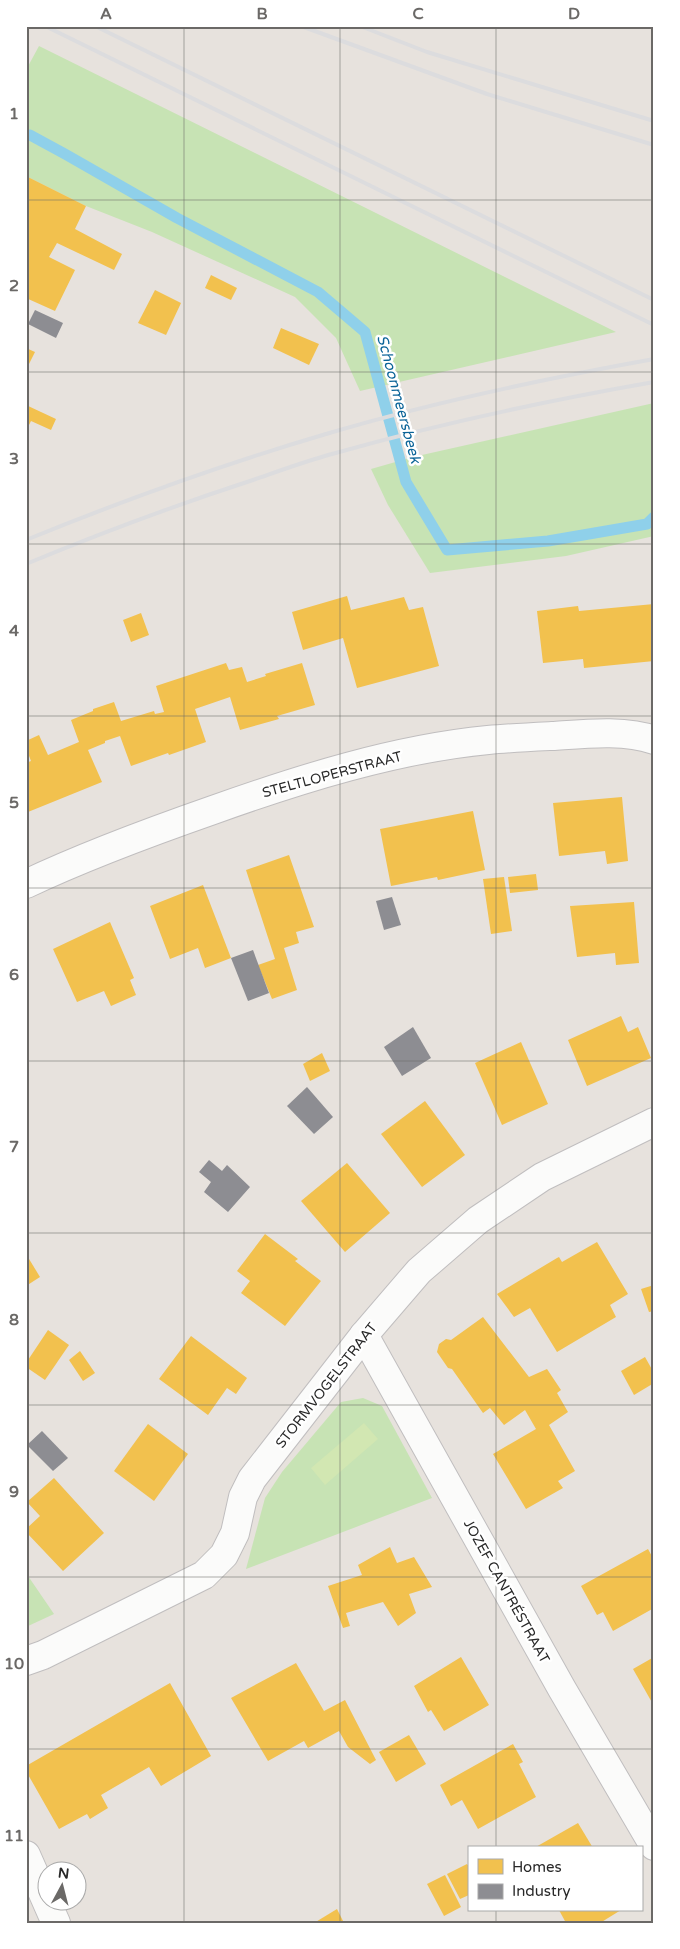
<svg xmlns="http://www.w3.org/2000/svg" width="680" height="1949" viewBox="0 0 680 1949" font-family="'Varela Round',sans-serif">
	<rect width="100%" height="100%" fill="#e7e2dd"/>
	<!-- green -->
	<g fill="#c7e3b4">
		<path d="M39,46L616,332L360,391L336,338L295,297L152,232L86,206L26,176V70Z"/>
		<path d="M654,403V536L566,556L430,573L388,505L371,469L413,457Z"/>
		<path d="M363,1398L382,1406L432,1498L246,1569L265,1498L282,1472L341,1402Z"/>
		<path d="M26,1573L54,1614L26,1627Z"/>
	</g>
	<!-- pitch -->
	<path fill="#d2e7b2" d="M364,1423L378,1439L325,1485L311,1468Z"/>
	<!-- homes -->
	<g fill="#f2c14e">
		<path d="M26,176L86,206L75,229L122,254L114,270L57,243L49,257L75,270L55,311L26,298Z"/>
		<path d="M211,275L237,288L231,300L205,288Z"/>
		<path d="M155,290L181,303L166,335L138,323Z"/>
		<path d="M281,328L319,344L309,365L273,348Z"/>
		<path d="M26,348L35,352L26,370Z"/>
		<path d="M26,405L56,419L51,430L31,421L26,431Z"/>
		<path d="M347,596L351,610L404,597L409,610L423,607L439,666L357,688L343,638L303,650L292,612Z"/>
		<path d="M654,604V661L584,668L583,659L543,663L537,611L578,606L579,611Z"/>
		<path d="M141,613L149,635L131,642L123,620Z"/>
		<path d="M226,663L229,670L242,667L247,682L266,676L265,674L302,663L315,705L277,716L279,719L240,730L230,697L195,709L206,742L169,755L168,753L131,766L120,736L105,741V743L88,750L102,782L28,812L26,808V763L31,761L26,748V741L39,735L48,755L79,742L71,720L93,711V709L114,702L121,721L154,711L155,714L164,712L156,686Z"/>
		<path d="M622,797L628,861L607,864L605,851L559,856L553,803Z"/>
		<path d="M473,811L485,870L438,880L437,877L391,886L380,829Z"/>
		<path d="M289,855L314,927L296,932L299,943L284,948L297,990L272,999L258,965L275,959L246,870Z"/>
		<path d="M536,874L538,890L510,893L508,877Z"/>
		<path d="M504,877L512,931L491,934L483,879Z"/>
		<path d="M203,885L231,958L205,968L198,948L170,959L150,906Z"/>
		<path d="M634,902L639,963L616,965L615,953L577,957L570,906Z"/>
		<path d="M110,922L134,978L130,980L136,995L111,1006L104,991L77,1002L53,949Z"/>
		<path d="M621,1016L628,1032L638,1027L651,1058L587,1086L568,1040Z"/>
		<path d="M521,1042L548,1104L502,1125L475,1063Z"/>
		<path d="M322,1053L330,1071L310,1081L303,1064Z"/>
		<path d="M425,1101L465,1155L422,1187L381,1134Z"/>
		<path d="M347,1163L390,1213L345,1252L301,1201Z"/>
		<path d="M265,1234L298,1259L295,1261L321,1281L285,1326L241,1293L250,1281L237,1271Z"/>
		<path d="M597,1242L628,1294L610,1305L616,1317L557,1352L530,1308L514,1317L497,1294L557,1258L559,1257L562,1262Z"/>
		<path d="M26,1254L40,1277L26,1286Z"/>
		<path d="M654,1285V1311L649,1312L641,1289Z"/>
		<path d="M483,1317L529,1377L547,1369L561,1390L557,1393L568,1412L549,1425L575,1471L558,1481L563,1488L526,1509L493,1454L536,1429L525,1410L504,1425L490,1408L483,1413L452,1369L448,1368L437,1352L439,1344L446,1339L451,1340Z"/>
		<path d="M48,1330L69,1345L45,1380L26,1367V1363Z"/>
		<path d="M191,1336L247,1378L236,1394L227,1388L208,1415L159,1379Z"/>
		<path d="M80,1351L95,1373L83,1381L69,1360Z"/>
		<path d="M645,1357L654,1373V1383L634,1395L621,1371Z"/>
		<path d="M148,1424L188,1454L154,1501L114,1471Z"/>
		<path d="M54,1478L104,1533L63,1571L26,1532V1529L40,1516L27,1502Z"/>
		<path d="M390,1547L397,1563L414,1557L432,1587L409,1594L416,1613L398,1626L383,1602L346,1613L350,1626L343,1628L328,1586L362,1575L358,1565Z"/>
		<path d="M648,1549L654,1560V1608L613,1631L603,1612L597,1615L581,1586Z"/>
		<path d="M461,1657L489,1705L444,1731L431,1710L428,1712L414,1686Z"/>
		<path d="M654,1657V1706L633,1669Z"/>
		<path d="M296,1663L324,1711L345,1700L376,1760L370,1764L348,1747L339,1731L308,1748L304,1741L268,1761L231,1698Z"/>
		<path d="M170,1683L211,1756L161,1786L149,1767L101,1795L108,1808L90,1819L87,1814L59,1829L26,1771V1766Z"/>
		<path d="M409,1735L426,1764L396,1782L379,1752Z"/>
		<path d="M513,1744L523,1762L519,1764L536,1797L478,1829L462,1800L451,1806L440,1785Z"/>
		<path d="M578,1823L593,1848H534Z"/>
		<path d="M467,1864L469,1867V1895L460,1899L447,1874Z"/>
		<path d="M445,1875L461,1907L444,1916L427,1884Z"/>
		<path d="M337,1909L344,1923H314Z"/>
		<path d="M559,1910H621L600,1923H566Z"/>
	</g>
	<!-- industry -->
	<g fill="#8d8d92">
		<path d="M35,310L63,323L56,338L28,324Z"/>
		<path d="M392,897L401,925L384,930L376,901Z"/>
		<path d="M253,950L269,993L248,1001L231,958Z"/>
		<path d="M413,1027L431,1058L402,1076L384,1047Z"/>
		<path d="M307,1087L333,1117L314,1134L287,1106Z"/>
		<path d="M209,1160L222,1171L227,1165L250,1187L228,1212L204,1192L211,1182L199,1172Z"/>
		<path d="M42,1431L68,1458L53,1471L27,1445Z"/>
	</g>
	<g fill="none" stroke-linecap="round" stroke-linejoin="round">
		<!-- stream -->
		<path stroke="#8fd0ea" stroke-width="11" d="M30,135L65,154L177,218L318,292L365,332L406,482L447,550L548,541L647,524L654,517"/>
		<defs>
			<g id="minor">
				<path d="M26,884C87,855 150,832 213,810C300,779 395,749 488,740C509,738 531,737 552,736C582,734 625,729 654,740"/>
				<path d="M364,1335L562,1689L654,1846"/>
				<path d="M26,1661L43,1655L204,1575L224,1555L235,1533L243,1497L252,1479L364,1335L419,1271L478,1220L542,1177L654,1122"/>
				<path d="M26,1855L56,1923"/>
			</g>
		</defs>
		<!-- minor casing -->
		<use href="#minor" stroke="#c0bebf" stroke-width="30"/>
		<!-- minor -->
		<use href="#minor" stroke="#fbfbfa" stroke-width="28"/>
		<!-- rail -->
		<g stroke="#dcdcde" stroke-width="4">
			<path d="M45,26L654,325"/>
			<path d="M95,26L654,300"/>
			<path d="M301,26L487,94L654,145"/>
			<path d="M360,26L427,52L654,121"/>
			<path d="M26,540C124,500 224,464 326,434C433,402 543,379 654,359"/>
			<path d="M26,564C101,533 176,505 253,480C279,471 306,461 332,454C438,424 545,401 654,382"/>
		</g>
	</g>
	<!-- grid -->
	<path fill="none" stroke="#6b6967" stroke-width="1" stroke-opacity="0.55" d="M184,26V1923M340,26V1923M496,26V1848M26,200H654M26,372H654M26,544H654M26,716H654M26,888H654M26,1061H654M26,1233H654M26,1405H654M26,1577H654M26,1749H654M496,1910V1923"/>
	<g text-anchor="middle" stroke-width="5" stroke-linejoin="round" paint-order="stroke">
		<!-- street labels -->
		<g font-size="14" fill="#282828" stroke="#fff">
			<text transform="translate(332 774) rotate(-15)" y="5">STELTLOPERSTRAAT</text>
			<text transform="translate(326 1385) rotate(-52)" y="5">STORMVOGELSTRAAT</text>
			<text transform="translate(507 1591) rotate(61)" y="5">JOZEF CANTRÉSTRAAT</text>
		</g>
		<!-- water labels -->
		<g font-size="15" font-style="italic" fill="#0b6498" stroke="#fff">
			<text transform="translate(399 399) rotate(75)" y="5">Schoonmeersbeek</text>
		</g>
	</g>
	<!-- border -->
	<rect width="680" height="1949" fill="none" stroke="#ffffff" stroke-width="55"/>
	<!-- legend -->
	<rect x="468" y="1846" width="175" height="65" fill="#ffffff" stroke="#a9a9a9"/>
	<rect x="478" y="1859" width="25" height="15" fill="#f2c14e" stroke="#a9a9a9"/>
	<text x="512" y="1872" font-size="15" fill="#282828">Homes</text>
	<rect x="478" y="1884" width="25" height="15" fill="#8d8d92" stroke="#a9a9a9"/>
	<text x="512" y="1896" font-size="15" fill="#282828">Industry</text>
	<!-- north arrow -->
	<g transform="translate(62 1886) rotate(7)"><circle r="24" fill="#ffffff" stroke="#a9a9a9"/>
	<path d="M0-4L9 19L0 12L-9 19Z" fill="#6b6967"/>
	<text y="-8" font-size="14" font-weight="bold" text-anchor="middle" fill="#282828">N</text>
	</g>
	<rect x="28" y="28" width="624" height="1894" fill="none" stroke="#6b6967" stroke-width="2"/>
	<g font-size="16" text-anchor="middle" font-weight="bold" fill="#6b6967">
		<text x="106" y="19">A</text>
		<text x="262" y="19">B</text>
		<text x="418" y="19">C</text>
		<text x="574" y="19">D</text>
		<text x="14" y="119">1</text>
		<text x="14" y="291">2</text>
		<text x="14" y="464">3</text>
		<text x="14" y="636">4</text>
		<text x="14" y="808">5</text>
		<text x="14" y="980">6</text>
		<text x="14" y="1152">7</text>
		<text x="14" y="1325">8</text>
		<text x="14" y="1497">9</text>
		<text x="14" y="1669">10</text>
		<text x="14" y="1841">11</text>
	</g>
</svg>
